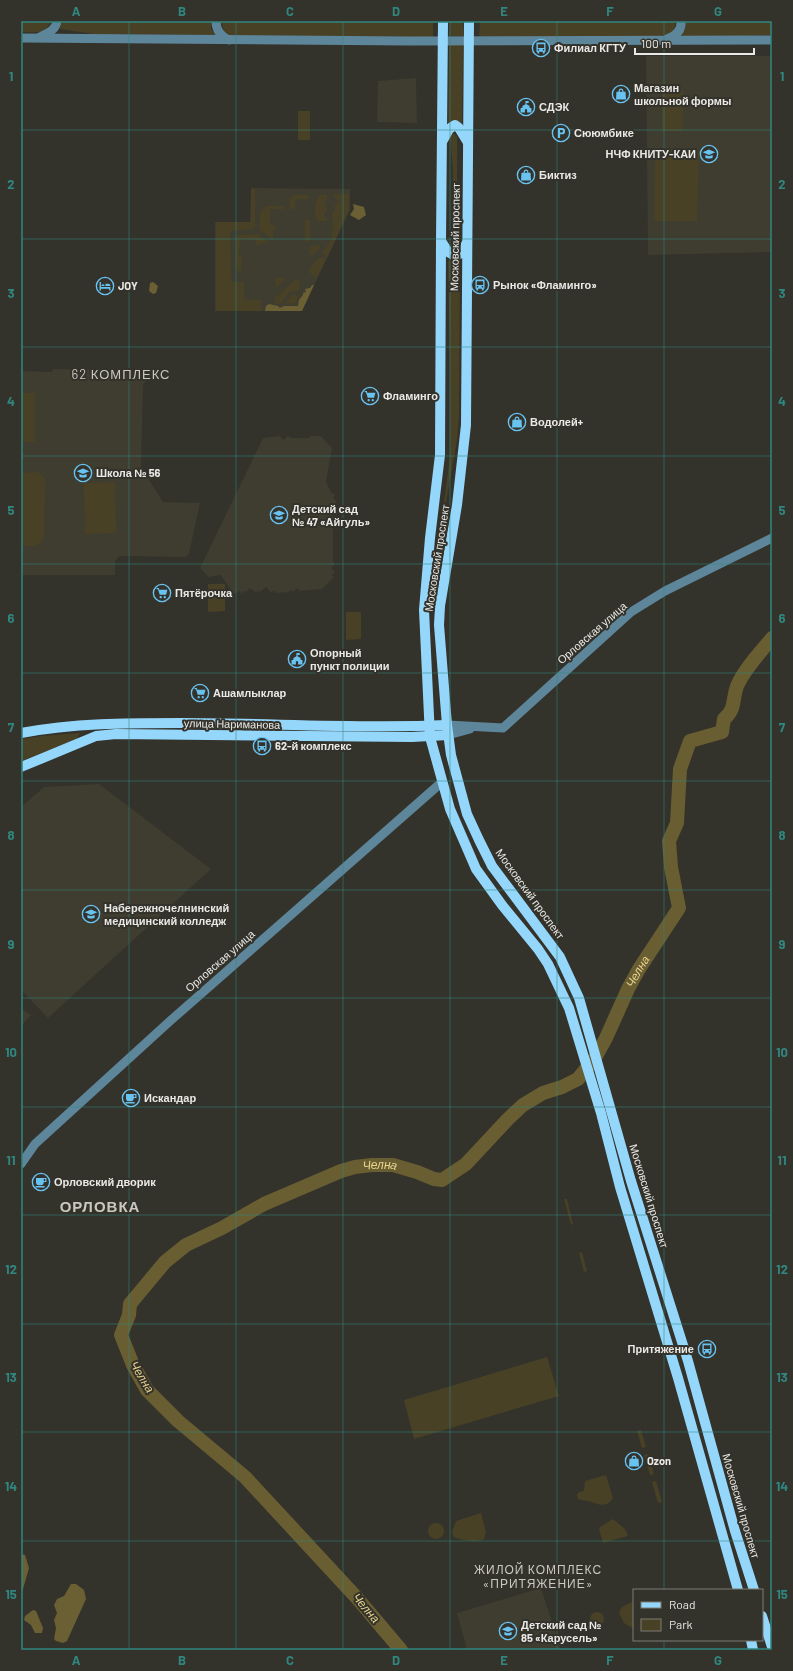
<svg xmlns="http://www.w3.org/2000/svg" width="793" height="1671" viewBox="0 0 793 1671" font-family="Barlow,sans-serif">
	<rect width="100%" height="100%" fill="#33322b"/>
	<!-- built -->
	<g fill="#3f3c30">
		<path d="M646,56H772V252L648,255Z"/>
		<path d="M416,78L417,123L377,122L378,81Z"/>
		<path d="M251,188L350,189V210L302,311H215V222H250Z"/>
		<path d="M53,369L146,370L149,374L148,378L143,385L141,467L163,502L200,503L189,554L185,557L119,556L115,562V575H21V371L52,372Z"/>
		<path d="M280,436L283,440L288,436L291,438H310V436H321L332,448L326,482L331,492L335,495L333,498L337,502L335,504L337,506L330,513L334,517L333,523H330V528H333V561L335,564L331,568L335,572L332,575L334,577L322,589L300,591L297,588L294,592L291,590L289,592L276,593L274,590L271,593L266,587L260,592L258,591L256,593L250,588L246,592L244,591L242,594L239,591L233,594L221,575L208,577L200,568L263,438Z"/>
		<path d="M99,784L211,869L48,1018L21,990V807L44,787Z"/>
		<path d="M21,1008L31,1015L21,1026Z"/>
		<path d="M541,1588L561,1650H467L457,1613Z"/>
	</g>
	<!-- green -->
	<g fill="#494126">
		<path d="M21,21H50V23C45,35 32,32 21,32Z"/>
		<path d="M62,21H211V29L215,35L93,34L60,29Z"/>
		<path d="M221,21H433V37L231,36L224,31Z"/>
		<path d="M450,21H463V36H449Z"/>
		<path d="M480,21H675C677,31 670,35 661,36L479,38Z"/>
		<path d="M685,21H772V35L679,38L685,29Z"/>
		<path d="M449,45H463L462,125L458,122L448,125Z"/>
		<rect x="662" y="91" width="21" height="40"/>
		<rect x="298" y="111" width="12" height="29"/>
		<path d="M453,133L457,136V213L460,244V246L455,247L452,242L453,170L450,137Z"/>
		<path d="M699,149L697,221H654L655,150Z"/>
		<path d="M251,189H255V227L252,229L230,231L231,280L232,282H244V299L261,300V311H216V222H251Z"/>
		<path d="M332,194H349V210L327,258L322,253L332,239L333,220H332V213L335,211L334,207L339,201Z"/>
		<path d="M293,195H307L310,199H296L295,209H290L289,200Z"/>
		<path d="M320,195H327V200H325V207H327V211H324V218H327V221H318C313,215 314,201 320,195Z"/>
		<path d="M266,206H284V209H270V225L276,226V229L274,230L273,239H272L260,230V213Z"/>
		<rect x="305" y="220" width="5" height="21"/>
		<path d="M258,234L270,243H260V245H256V239L240,240L239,254L242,255L241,273L239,272L236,268V237L239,235Z"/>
		<path d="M313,245L320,246V248L312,256L309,253L310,247Z"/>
		<path d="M319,257L326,259L316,279L310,273L309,269Z"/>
		<path d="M448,260L453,263L460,262L459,416L457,440L437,553L450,457V369Z"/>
		<path d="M275,278H284L285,280L276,288Z"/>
		<path d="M295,280H300L299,291L290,292L280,304H275V298Z"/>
		<path d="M293,294L298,296L296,303L284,304Z"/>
		<rect x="21" y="393" width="14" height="49"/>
		<path d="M38,472L43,476L45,479L44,536C41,548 31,546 21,546V473Z"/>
		<path d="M115,482L116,533L85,534L84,483Z"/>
		<path d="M208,584H225V611L208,612Z"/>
		<path d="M346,612H361V639L346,640Z"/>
		<path d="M80,733L77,739L21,761V739L42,736Z"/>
		<path d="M564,1199H567L573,1224L571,1225Z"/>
		<path d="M582,1252L587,1271L584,1272L579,1253Z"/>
		<path d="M547,1357L559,1396L414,1439L404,1400Z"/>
		<path d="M641,1430L646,1447L642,1448L637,1431Z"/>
		<path d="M648,1454L654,1474L650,1475L644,1455Z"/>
		<path d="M606,1475L613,1498C606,1509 598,1504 588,1501C584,1500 582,1501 578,1499L577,1495L579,1492L584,1491L585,1481Z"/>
		<path d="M656,1481L662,1502L658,1503L652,1482Z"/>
		<path d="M481,1513L486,1533L484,1539C477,1543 460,1541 453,1536L452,1532L456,1521Z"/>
		<path d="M613,1519L625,1529L628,1536L603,1543L599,1529L601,1526Z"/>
		<circle cx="436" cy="1531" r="8"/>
		<path d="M634,1601V1629L624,1623L619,1613L622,1607Z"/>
		<circle cx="597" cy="1619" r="7"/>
	</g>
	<!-- forest -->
	<g fill="#6b5f34">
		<path d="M353,204L364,207L366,215L359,220L350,215L354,209Z"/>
		<path d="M153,282L158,286L156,293L153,294L149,291L150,283Z"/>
		<path d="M312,285H314L302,311H265L266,306L269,304L278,306L280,308L284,306H298L299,300L303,295V293L306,292L305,289L310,288Z"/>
		<path d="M21,1554L25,1555L29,1568L21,1596Z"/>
		<path d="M71,1584H76L84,1590L86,1599L67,1641L63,1643L56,1641L54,1639L56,1628L54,1620L57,1613L54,1605L57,1599L64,1596Z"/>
		<path d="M33,1610L36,1611L43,1628L42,1633H35L31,1625L24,1620L25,1616Z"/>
	</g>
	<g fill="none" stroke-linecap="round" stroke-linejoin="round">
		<!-- river -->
		<path stroke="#695d32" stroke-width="14" id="s1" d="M401,1650L357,1598L245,1477L178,1421L147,1390L133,1365L121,1335L129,1315L130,1304L165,1262L186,1245L222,1228L264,1204L341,1171L355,1167L372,1165H393L417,1172L434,1179L442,1180L466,1164L508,1119L523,1105L543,1093L562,1087L578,1079L595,1058L606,1038L628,989L639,969L679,908L671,867L669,841L677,823L680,769L690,741L722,732L724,719C736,709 732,700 737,686C745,668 760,653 772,638"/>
		<!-- minor -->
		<g stroke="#5e869b" stroke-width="9">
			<path d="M216,21C216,30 220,36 229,40"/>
			<path d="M40,37C48,33 56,30 57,21"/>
			<path d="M21,38L409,41L772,40"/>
			<path d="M667,39C676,36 682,31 681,21"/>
			<path d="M447,725L503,728L631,612L665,591L772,538"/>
			<path d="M448,735L470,729"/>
			<path d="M21,1164L35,1144L170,1021L442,782"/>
		</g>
		<!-- major -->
		<g stroke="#95d7fb" stroke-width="10">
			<path d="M443,21L441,240L440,455L430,538L424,610L430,737L450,809L476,869L502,905L538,949L548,964L569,1008L601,1113L620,1187L678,1378L738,1590"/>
			<path d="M469,21L466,425L457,505L440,606L439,625L447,725L451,755L467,814L479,840L492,866L560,957L579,998L631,1181L688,1361L735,1531L754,1590"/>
			<path d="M443,140L449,129L455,125L459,128L467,141"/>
			<path d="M441,241L448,252L455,256L464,252L466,244"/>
			<path d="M21,733C74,723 127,723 181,723C269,723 358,729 447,725"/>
			<path d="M21,767L96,736L116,734L412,737L448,735"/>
			<path d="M762,1616L772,1647"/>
			<path d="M751,1640L753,1650"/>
		</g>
	</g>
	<!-- grid -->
	<path fill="none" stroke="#308780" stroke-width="1" stroke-opacity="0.55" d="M129,21V1650M236,21V1650M343,21V1650M450,21V1650M557,21V1650M664,21V1590M21,130H772M21,239H772M21,347H772M21,456H772M21,564H772M21,673H772M21,781H772M21,890H772M21,998H772M21,1107H772M21,1215H772M21,1324H772M21,1432H772M21,1541H772M664,1640V1650"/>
	<!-- icons -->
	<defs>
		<symbol id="bus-ring" viewBox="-11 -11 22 22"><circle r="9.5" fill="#33322b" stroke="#69c3f1" stroke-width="1.5"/><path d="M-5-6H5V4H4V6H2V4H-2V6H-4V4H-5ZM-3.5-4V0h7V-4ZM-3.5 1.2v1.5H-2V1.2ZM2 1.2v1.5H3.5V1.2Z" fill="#69c3f1"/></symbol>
		<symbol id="shop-ring" viewBox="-11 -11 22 22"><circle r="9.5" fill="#33322b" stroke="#69c3f1" stroke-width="1.5"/><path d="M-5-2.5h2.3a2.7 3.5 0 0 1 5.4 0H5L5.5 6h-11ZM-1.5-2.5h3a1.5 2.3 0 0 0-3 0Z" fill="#69c3f1"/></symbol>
		<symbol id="civic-ring" viewBox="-11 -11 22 22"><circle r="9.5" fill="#33322b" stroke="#69c3f1" stroke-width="1.5"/><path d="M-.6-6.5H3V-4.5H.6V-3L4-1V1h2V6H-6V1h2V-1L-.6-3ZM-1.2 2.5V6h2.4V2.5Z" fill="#69c3f1"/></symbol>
		<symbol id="parking-ring" viewBox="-11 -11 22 22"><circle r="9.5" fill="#33322b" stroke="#69c3f1" stroke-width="1.5"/><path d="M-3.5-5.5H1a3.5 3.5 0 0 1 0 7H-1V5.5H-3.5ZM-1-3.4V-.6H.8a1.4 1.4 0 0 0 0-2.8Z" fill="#69c3f1"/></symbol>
		<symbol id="university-ring" viewBox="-11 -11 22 22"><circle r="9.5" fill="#33322b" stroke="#69c3f1" stroke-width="1.5"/><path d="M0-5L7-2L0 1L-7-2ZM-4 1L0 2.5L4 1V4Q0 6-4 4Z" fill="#69c3f1"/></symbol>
		<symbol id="hotel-ring" viewBox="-11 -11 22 22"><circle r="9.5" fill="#33322b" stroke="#69c3f1" stroke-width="1.5"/><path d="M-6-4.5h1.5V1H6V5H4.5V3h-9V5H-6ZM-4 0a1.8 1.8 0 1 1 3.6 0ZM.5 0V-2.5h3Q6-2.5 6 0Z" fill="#69c3f1"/></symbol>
		<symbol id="supermarket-ring" viewBox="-11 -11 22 22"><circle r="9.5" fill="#33322b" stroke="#69c3f1" stroke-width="1.5"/><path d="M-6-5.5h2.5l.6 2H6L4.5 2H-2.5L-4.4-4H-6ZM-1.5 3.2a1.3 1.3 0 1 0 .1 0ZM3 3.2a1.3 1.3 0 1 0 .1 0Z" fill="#69c3f1"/></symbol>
		<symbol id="school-ring" viewBox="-11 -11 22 22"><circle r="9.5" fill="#33322b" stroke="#69c3f1" stroke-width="1.5"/><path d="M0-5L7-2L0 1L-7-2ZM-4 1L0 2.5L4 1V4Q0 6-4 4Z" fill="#69c3f1"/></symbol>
		<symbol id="cafe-ring" viewBox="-11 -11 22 22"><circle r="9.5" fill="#33322b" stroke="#69c3f1" stroke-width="1.5"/><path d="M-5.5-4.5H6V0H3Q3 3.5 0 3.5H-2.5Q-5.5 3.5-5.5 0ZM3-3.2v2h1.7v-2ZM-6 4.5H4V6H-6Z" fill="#69c3f1"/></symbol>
	</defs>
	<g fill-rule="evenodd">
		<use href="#bus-ring" x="531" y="38" width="20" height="20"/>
		<use href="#shop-ring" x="611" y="84" width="20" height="20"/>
		<use href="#civic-ring" x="516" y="97" width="20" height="20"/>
		<use href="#parking-ring" x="551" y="123" width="20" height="20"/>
		<use href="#university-ring" x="699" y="144" width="20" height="20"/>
		<use href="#shop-ring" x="516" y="165" width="20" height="20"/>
		<use href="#bus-ring" x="470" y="275" width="20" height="20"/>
		<use href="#hotel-ring" x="95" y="276" width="20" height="20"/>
		<use href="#supermarket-ring" x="360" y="386" width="20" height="20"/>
		<use href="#shop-ring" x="507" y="412" width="20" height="20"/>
		<use href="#school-ring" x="73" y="463" width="20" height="20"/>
		<use href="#school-ring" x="269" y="505" width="20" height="20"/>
		<use href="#supermarket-ring" x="152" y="583" width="20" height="20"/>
		<use href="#civic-ring" x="287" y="649" width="20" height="20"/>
		<use href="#supermarket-ring" x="190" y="683" width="20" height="20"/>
		<use href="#bus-ring" x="252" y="736" width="20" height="20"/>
		<use href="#university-ring" x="81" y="904" width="20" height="20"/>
		<use href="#cafe-ring" x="121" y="1088" width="20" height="20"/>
		<use href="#cafe-ring" x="31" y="1172" width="20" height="20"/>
		<use href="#bus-ring" x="697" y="1339" width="20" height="20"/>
		<use href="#shop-ring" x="624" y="1451" width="20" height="20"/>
		<use href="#school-ring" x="498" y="1621" width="20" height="20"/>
	</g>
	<g text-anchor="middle" stroke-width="4" stroke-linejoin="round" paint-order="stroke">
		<!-- poi labels -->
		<g font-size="11" font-weight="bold" fill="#eae9e5" stroke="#33322b" text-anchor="start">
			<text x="554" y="52">Филиал КГТУ</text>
			<text x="634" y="92">Магазин<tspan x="634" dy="13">школьной формы</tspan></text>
			<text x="539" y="111">СДЭК</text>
			<text x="574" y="137">Сююмбике</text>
			<text x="696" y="158" text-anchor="end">НЧФ КНИТУ-КАИ</text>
			<text x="539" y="179">Биктиз</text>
			<text x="493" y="289">Рынок «Фламинго»</text>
			<text x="118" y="290">JOY</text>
			<text x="383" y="400">Фламинго</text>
			<text x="530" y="426">Водолей+</text>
			<text x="96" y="477">Школа № 56</text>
			<text x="292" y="513">Детский сад<tspan x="292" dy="13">№ 47 «Айгуль»</tspan></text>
			<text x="175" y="597">Пятёрочка</text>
			<text x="310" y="657">Опорный<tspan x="310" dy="13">пункт полиции</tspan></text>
			<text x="213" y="697">Ашамлыклар</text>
			<text x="275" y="750">62-й комплекс</text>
			<text x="104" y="912">Набережночелнинский<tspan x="104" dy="13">медицинский колледж</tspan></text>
			<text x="144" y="1102">Искандар</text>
			<text x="54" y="1186">Орловский дворик</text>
			<text x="694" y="1353" text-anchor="end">Притяжение</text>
			<text x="647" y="1465">Ozon</text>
			<text x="521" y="1629">Детский сад №<tspan x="521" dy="13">85 «Карусель»</tspan></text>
		</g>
		<!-- street labels -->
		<g font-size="11" fill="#eae9e5" stroke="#33322b">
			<text transform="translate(455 237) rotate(-89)" y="4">Московский проспект</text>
			<text transform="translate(437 558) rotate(-81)" y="4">Московский проспект</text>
			<text transform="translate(592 633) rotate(-41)" y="4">Орловская улица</text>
			<text transform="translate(232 724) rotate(1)" y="4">улица Нариманова</text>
			<text transform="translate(530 894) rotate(54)" y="4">Московский проспект</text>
			<text transform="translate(220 961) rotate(-41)" y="4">Орловская улица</text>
			<text transform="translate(649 1196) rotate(73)" y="4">Московский проспект</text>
			<text transform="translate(741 1506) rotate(74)" y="4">Московский проспект</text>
		</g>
		<!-- water labels -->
		<g font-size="12" font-style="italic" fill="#e8d48d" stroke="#33322b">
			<text dy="4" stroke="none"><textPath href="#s1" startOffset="1111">Челна</textPath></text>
			<text dy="4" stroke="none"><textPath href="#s1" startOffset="751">Челна</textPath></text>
			<text transform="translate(142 1377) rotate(59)" y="4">Челна</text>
			<text transform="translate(366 1608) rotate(50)" y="4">Челна</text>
		</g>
		<!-- neighbourhood labels -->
		<g font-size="12" letter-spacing="1" fill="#cac8bf" stroke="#33322b">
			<text x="538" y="1574">ЖИЛОЙ КОМПЛЕКС<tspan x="538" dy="14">«ПРИТЯЖЕНИЕ»</tspan></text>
		</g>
		<!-- quarter labels -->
		<g font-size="13" letter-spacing="1" fill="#cac8bf" stroke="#33322b">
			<text x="121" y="379">62 КОМПЛЕКС</text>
		</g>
		<!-- district labels -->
		<g font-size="15" font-weight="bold" letter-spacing="1" fill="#cac8bf" stroke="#33322b">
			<text x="100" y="1212">ОРЛОВКА</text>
		</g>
	</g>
	<!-- border -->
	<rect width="793" height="1671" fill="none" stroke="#33322b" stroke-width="44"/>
	<!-- legend -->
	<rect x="633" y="1589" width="130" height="52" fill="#33322b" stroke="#7c7b75"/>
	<rect x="641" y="1602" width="20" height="6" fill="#95d7fb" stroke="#7c7b75"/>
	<text x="669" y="1609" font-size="12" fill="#eae9e5">Road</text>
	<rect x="641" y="1619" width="20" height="12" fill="#494126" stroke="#7c7b75"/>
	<text x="669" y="1629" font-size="12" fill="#eae9e5">Park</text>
	<!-- scale -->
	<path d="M635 48v6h119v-6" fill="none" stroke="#eae9e5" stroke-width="2"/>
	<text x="641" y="48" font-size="12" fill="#eae9e5" stroke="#33322b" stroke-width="3" paint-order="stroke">100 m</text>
	<rect x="22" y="22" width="749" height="1627" fill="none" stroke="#308780" stroke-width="1.5"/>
	<g font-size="13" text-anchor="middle" font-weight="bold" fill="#308780">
		<text x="76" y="16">A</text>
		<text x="182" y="16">B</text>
		<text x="290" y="16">C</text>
		<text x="396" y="16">D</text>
		<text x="504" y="16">E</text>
		<text x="610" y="16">F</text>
		<text x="718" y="16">G</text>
		<text x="11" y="81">1</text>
		<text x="782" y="81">1</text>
		<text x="11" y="189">2</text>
		<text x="782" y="189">2</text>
		<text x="11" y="298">3</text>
		<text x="782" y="298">3</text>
		<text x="11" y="406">4</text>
		<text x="782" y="406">4</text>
		<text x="11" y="515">5</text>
		<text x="782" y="515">5</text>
		<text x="11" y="623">6</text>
		<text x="782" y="623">6</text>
		<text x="11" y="732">7</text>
		<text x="782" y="732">7</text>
		<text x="11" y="840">8</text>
		<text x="782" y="840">8</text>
		<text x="11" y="949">9</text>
		<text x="782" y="949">9</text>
		<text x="11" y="1057">10</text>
		<text x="782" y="1057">10</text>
		<text x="11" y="1165">11</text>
		<text x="782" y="1165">11</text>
		<text x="11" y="1274">12</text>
		<text x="782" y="1274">12</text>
		<text x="11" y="1382">13</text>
		<text x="782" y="1382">13</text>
		<text x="11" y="1491">14</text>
		<text x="782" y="1491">14</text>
		<text x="11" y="1599">15</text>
		<text x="782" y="1599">15</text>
		<text x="76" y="1665">A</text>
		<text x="182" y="1665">B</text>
		<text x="290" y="1665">C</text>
		<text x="396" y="1665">D</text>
		<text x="504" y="1665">E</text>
		<text x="610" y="1665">F</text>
		<text x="718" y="1665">G</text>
	</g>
</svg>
